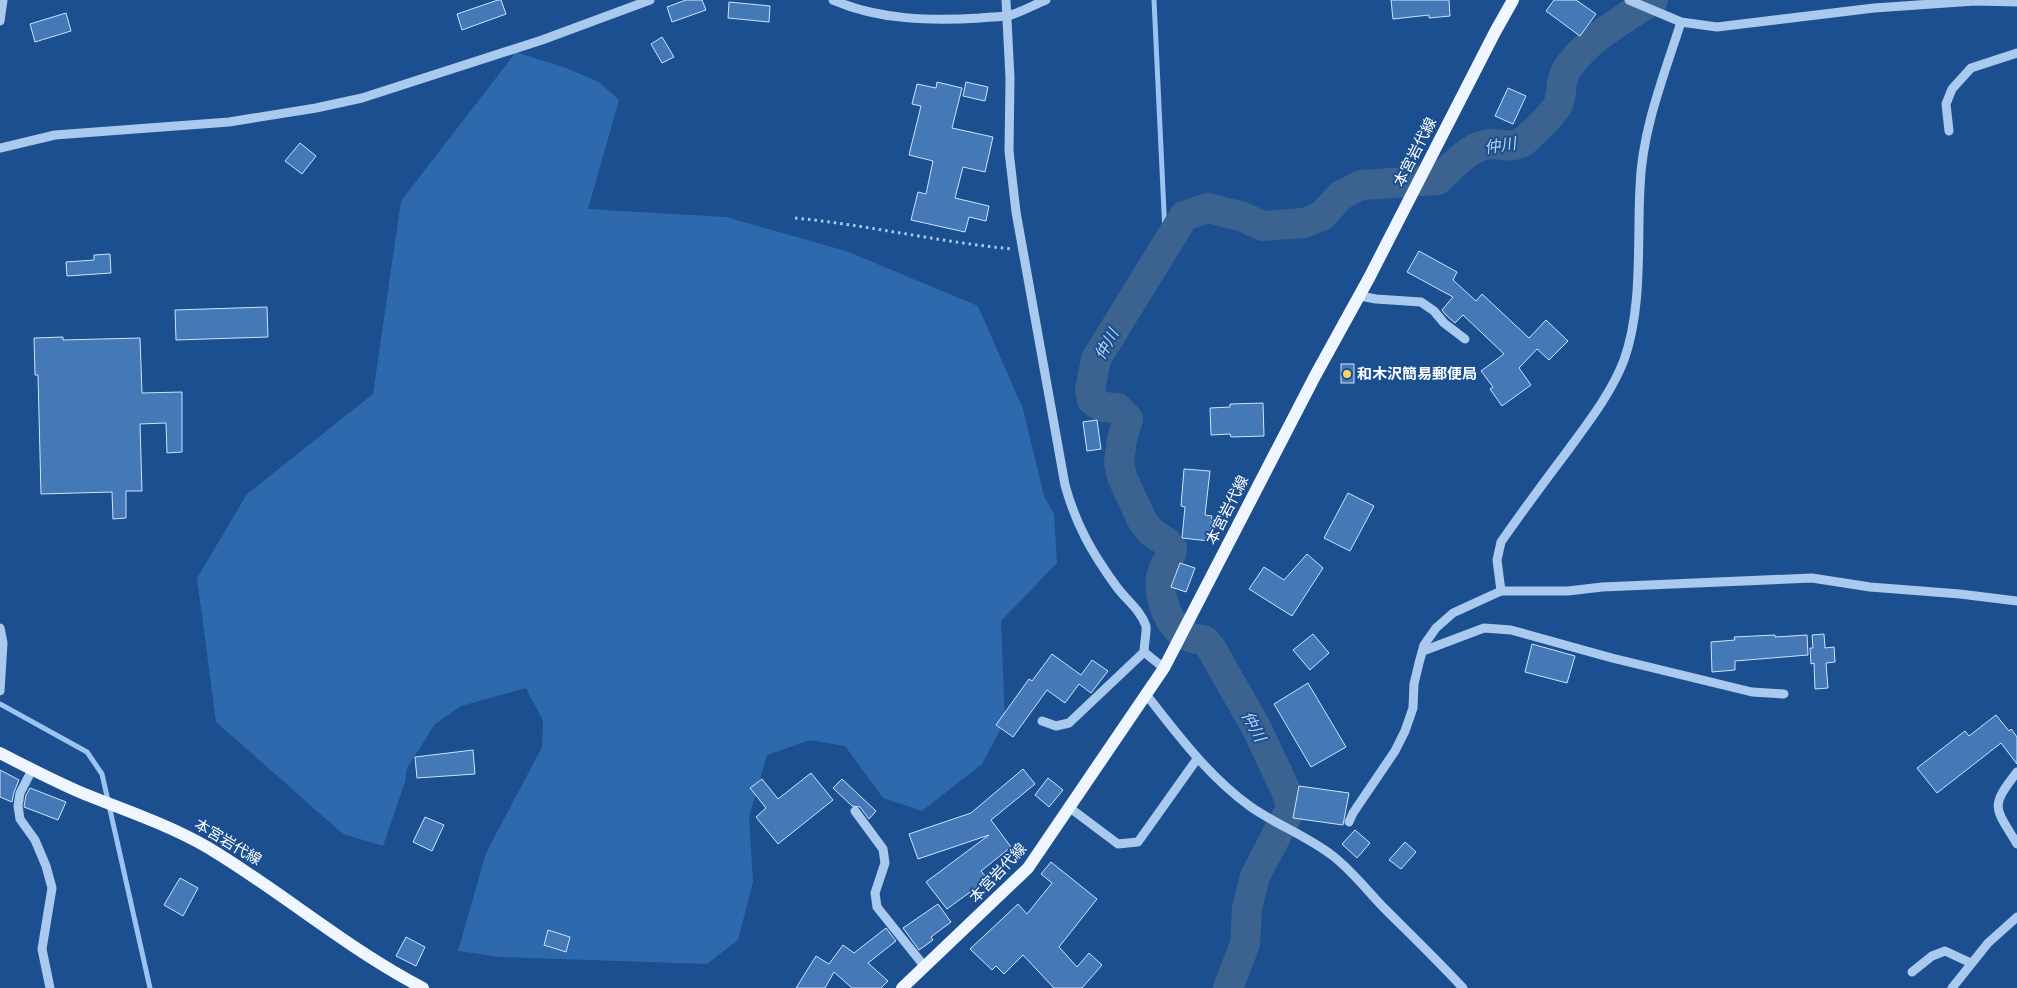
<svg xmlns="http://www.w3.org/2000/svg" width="2017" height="988" viewBox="0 0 2017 988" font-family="Figtree,'Noto Sans JP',sans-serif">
	<rect width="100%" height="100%" fill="#1b4f8f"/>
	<!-- green -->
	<path fill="#2e69ad" d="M516,52L566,68L599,82L619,100L588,209L726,217L846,251L978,306L1023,409L1044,496L1054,514L1057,563L1001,621L1005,721L982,764L922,811L883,798L845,746L810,740L767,755L749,817L753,882L738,940L707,964L500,957L458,951L486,853L542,747L543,721L526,688L461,706L435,724L407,768L405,782L383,846L343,834L216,722L197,578L247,494L373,394L401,201Z"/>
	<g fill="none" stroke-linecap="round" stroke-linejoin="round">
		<!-- stream -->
		<g stroke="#9cc4f0" stroke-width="5">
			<path d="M1154,0L1165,233L1184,216"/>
			<path d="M0,704L87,752L102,774L150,988"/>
		</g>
		<!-- river -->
		<path stroke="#3c6290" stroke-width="30" d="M1228,988L1245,944L1247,909L1255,876L1291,808L1287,793L1257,729L1211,648L1204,640C1200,639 1195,639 1192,638C1169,631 1159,599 1161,578C1162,567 1171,560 1172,549L1165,541L1151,532L1142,520L1122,477L1119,462L1122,439L1128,419L1117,408L1103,407L1092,400L1090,390L1096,359L1184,216L1208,208L1243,217L1263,226L1304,223L1322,216L1340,196L1361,185L1438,180C1452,167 1470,145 1491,144C1502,144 1513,149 1524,141C1533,133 1556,112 1559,102C1563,90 1559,82 1567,69C1588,38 1622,20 1653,0"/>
	</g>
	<!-- building -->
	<g fill="#4478b7" stroke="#cfe3fa">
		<path d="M498,0H501L506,14L462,30L457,14Z"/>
		<path d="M686,0H702L706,10L672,22L667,7Z"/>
		<path d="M1391,0H1449L1450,16L1429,18V15L1393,19Z"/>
		<path d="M1554,0H1576L1596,14L1580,36L1546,11Z"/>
		<path d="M729,2L770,6L769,22L728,18Z"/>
		<path d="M66,13L71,31L35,42L30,24Z"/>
		<path d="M662,37L674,57L662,63L651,44Z"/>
		<path d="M937,82L962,88L952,128L993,137L985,172L963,167L955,198L989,206L986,221L969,217L965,232L911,220L918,192L926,194L933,161L909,155L921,106L912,104L917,84L936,88Z"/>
		<path d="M966,82L988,87L985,101L963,96Z"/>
		<path d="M1508,88L1526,96L1513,124L1495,116Z"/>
		<path d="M300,143L316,156L302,174L285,161Z"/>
		<path d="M1419,251L1457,272L1453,280L1476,301L1482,294L1529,338L1546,320L1568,341L1549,360L1537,349L1519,368L1531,385L1502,406L1490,389L1493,387L1481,371L1504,354L1463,315L1455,323L1445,314L1442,310L1453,297L1407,272Z"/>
		<path d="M110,254L111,273L67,276L66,262L94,260V255Z"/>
		<path d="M267,307L268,337L176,340L175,310Z"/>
		<path d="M63,337V340L140,338L142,393L182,392V452L167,453L166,423L140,424L142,491H126V518L113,519L112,492L41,494L38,375H35L34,338Z"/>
		<rect x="1341" y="364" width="13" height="19"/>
		<path d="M1263,403L1264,436L1231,437L1230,434L1211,435L1210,408L1230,407V404Z"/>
		<path d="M1097,420L1101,449L1087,451L1083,422Z"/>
		<path d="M1184,469L1210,471L1205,515L1212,516L1209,541L1182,538L1185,507L1181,506Z"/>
		<path d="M1348,493L1374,506L1350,551L1324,538Z"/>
		<path d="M1307,554L1323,568L1292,616L1249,589L1264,567L1284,580Z"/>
		<path d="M1180,563L1195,568L1186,592L1171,587Z"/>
		<path d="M1313,634L1329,653L1310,670L1293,650Z"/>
		<path d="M1824,634L1825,648L1834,647L1835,662L1826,663L1828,688L1815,689L1814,663L1811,664L1810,648H1813L1812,635Z"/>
		<path d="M1775,635V637L1807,635L1808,655L1735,661V670L1712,672L1711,642L1735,640L1734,637Z"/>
		<path d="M1532,644L1575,656L1567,683L1525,672Z"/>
		<path d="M1052,654L1081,675L1092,660L1108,671L1091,693L1079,684L1065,703L1047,690L1013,737L996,725L1029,679L1032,681Z"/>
		<path d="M1308,683L1346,747L1311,767L1274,704Z"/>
		<path d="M1996,715L2009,731L2011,729L2017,737V764L2001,743L1937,793L1917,768L1965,731L1969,736Z"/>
		<path d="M473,750L475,774L417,778L415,757Z"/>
		<path d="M1023,769L1035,784L991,820L1011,847L981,871L988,879L947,909L926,882L989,835L918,859L909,834L971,813Z"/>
		<path d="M0,770L19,780L14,792L12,802L0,797Z"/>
		<path d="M811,773L833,800L778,844L756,817L766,808L750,788L762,779L778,799Z"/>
		<path d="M1048,778L1063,790L1049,807L1035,795Z"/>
		<path d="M842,779L876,811L869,819L860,807L852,806L833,788Z"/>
		<path d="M1299,786L1349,793L1343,825L1293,818Z"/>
		<path d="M30,788L66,802L58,820L24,807L26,795Z"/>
		<path d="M425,817L444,825L432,851L413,842Z"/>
		<path d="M1355,830L1370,843L1357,858L1342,844Z"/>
		<path d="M1405,842L1416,852L1401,869L1389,860Z"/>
		<path d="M1051,862L1097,899L1059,947L1077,967L1089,953L1102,965L1082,988H1054L1023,955L1004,974L996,966L992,970L970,949L1018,904L1027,914L1052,883L1041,874Z"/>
		<path d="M180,878L198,888L183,916L164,905Z"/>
		<path d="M938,904L951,922L931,937L933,940L919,950L903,928Z"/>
		<path d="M886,928L896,941L868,963L888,981L881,988H852L834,972L825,988H796L816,956L829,964L843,945L854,953Z"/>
		<path d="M548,930L570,937L566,952L544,945Z"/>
		<path d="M406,937L425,947L416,966L396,956Z"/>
	</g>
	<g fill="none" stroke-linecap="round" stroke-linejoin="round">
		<!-- path -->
		<path stroke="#a9c9ee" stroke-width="3" stroke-dasharray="2.5 4" stroke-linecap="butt" d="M795,218C868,225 939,242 1012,249"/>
		<!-- minor -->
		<g stroke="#a9c9ee" stroke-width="9">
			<path d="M833,0C879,20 931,21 980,18C988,17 998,17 1007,16C1020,13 1033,5 1046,0"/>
			<path d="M1006,0L1010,78L1009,151L1016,212L1065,485C1076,525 1092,553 1116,586C1126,600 1140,609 1146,626C1147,630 1144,645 1144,652L1164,668"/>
			<path d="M1629,0L1681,22L1717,27L1874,8L1975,1L2017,2"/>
			<path d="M0,21L3,0"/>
			<path d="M1949,131L1946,104L1952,89L1971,68L2017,53"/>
			<path d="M0,148L55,135L229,122L316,108L362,98L542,40L650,0"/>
			<path d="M1360,296L1376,299L1421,302L1434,311L1444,323L1465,339"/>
			<path d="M1501,591L1497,560L1501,542C1522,512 1544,482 1566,453C1587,424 1611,394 1624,360C1643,307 1637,242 1640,187C1642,129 1664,76 1681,22"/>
			<path d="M0,628L3,643L0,691"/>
			<path d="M1423,651L1484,628L1511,630L1612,658L1752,692L1784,694"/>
			<path d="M1145,693C1177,734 1209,777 1251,807C1277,825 1307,836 1333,856C1352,871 1366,889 1383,907C1410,934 1437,960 1463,988"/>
			<path d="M1042,721L1056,726L1069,723L1144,652"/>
			<path d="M32,770L20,793L18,806L20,819L35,840L46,866L52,888L42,949L50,988"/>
			<path d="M2017,772C1989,808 1995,807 2017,844"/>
			<path d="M1070,808L1118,844L1138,842L1197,759"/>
			<path d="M855,811L883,849L885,863L875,893L877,907L925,967"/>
			<path d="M1349,822L1353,813L1395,751L1405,731L1413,708L1414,684L1419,663L1424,645L1436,628L1453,613L1501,591H1568L1602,587L1812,578L1870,587L1960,594L2017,601"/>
			<path d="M1912,972L1932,956L1945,951L1971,963"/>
			<path d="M1952,988L1988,943L2017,917"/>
		</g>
		<!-- major -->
		<g stroke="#f0f6ff" stroke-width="12">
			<path d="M0,753C27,767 54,781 82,793C124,810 167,824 207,847C281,891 346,948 423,988"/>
			<path d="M902,988L1028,868L1164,668L1315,376L1369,278L1495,32L1513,0"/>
		</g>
	</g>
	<!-- markers -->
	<circle fill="#ffd166" stroke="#1b4f8f" stroke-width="2" cx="1347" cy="374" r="5"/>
	<g text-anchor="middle" stroke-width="4" stroke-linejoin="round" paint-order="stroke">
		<!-- street labels -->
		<g font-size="15" fill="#fff" stroke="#1b4f8f">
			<text transform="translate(1415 152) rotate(-63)" y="5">本宮岩代線</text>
			<text transform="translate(1227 510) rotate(-63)" y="5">本宮岩代線</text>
			<text transform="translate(228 842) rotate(31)" y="5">本宮岩代線</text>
			<text transform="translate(998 873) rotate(-47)" y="5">本宮岩代線</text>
		</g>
		<!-- poi labels -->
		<g font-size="15" font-weight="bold" fill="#fff" stroke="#1b4f8f" text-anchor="start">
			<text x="1357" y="379">和木沢簡易郵便局</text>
		</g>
		<!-- water labels -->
		<g font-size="16" font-style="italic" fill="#b5d3f5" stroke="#1b4f8f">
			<text transform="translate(1500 145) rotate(-9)" y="6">仲川</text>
			<text transform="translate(1106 344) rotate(-61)" y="6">仲川</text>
			<text transform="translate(1254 726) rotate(62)" y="6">仲川</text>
		</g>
	</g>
</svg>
